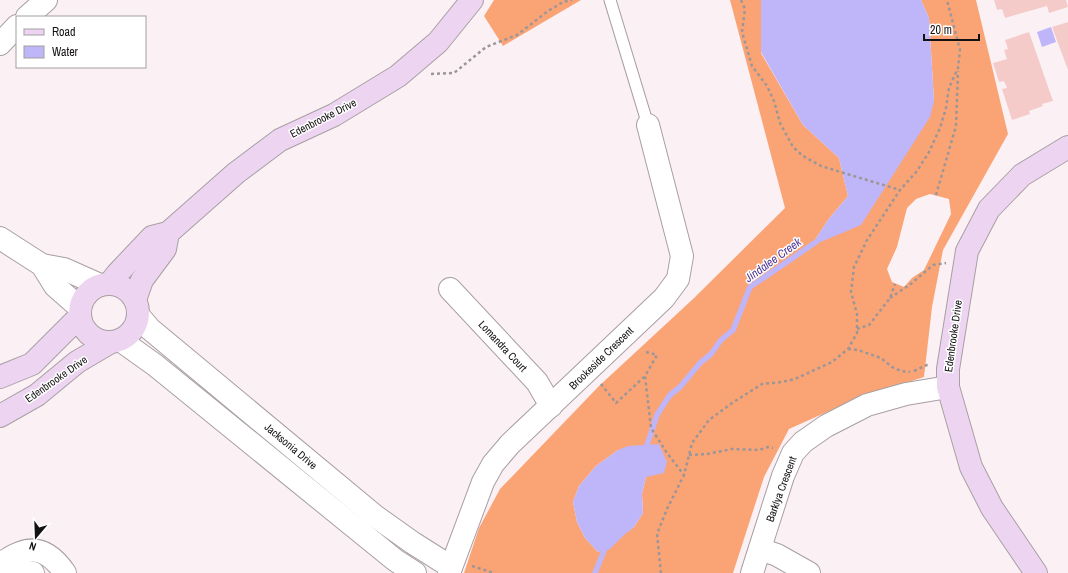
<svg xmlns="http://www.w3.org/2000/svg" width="1068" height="573" viewBox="0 0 1068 573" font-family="'Archivo Narrow',sans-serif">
	<rect width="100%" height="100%" fill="#fbf1f5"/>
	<!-- forest -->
	<g fill="#faa475" fill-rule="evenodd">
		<path d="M494,0H581L503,46L484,16Z"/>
		<path d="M730,0H761V53L803,125L839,158L848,196L828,220L811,246L934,101L929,18L921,0H976L1008,134L943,250L932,307L924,377L856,399L789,429L764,477L733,573H464L479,528L500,489L599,386L693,299L785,208ZM930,194L949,199L951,214L924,270L912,278L904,287L892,282L887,269L897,247L907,208L916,199ZM618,450L646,477L642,494L643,513L634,527L598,552L585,538L577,522L573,502L579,486L596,466Z"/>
	</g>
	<!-- water -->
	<g fill="#bfb5f9">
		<path d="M761,0H921L929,18L934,101L930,117L861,225L811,246L828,220L848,196L839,158L803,125L761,52Z"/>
		<path d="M1051,27L1056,42L1042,47L1037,32Z"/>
		<path d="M659,444L667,462L664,473L646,477L642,494L643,513L634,527L624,535L610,549L598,552L585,538L577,522L573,502L579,486L596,466L618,450L628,446Z"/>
	</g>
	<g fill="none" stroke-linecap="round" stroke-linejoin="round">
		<!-- stream -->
		<g stroke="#bfb5f9" stroke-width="5.5">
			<path d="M645,451L657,415L662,407L670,395L680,387L700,363L711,354L721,340L733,330L750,287L816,242"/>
			<path d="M595,573L606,546"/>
		</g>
	</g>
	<!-- building -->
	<g fill="#f5cbca">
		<path d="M994,0H1066L1068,7L1049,13L1047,6L1005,18L1002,9L997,10Z"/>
		<path d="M1068,22V70L1052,27Z"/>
		<path d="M1029,32L1053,101L1042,104L1043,106L1029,111L1030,114L1012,120L1002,89L1007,88L1004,81L999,82L993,63L1007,59L1004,50L1008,49L1005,40Z"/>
	</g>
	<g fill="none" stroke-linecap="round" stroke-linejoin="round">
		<defs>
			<path id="lane" d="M610,0L648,125"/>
			<g id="street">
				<path d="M27,17L46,0"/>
				<path d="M0,44L17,26"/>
				<path d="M0,238L42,265L55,286L79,307"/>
				<path d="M42,265L64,269L100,285"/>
				<path d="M450,289L537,382L551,406"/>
				<path d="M138,315L150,329L375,516L413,543L451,567"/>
				<path d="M120,340L155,365L395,560L415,573"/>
				<path d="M760,549L777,555L809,573"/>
				<path d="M0,564C7,560 13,555 20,553C40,545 54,557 65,573"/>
				<path d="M0,568L33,573"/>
				<path d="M449,573L483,482L493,464L510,444L664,298L678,279L682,256L648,125"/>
				<path d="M752,573L783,476L793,453L803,442L826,426L867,405L906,394L948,387"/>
			</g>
			<g id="secondary">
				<path d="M110,283L117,274L152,237L168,233L236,173L280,140L334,115L398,76L438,42L472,0"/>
				<circle cx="109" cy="313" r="29"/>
				<path d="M135,300L142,280L165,249L168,233"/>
				<path d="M0,377L32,364L79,317"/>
				<path d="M0,416L37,395L77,362L111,342"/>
				<path d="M1036,573L992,508L971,467L948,387V369L967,251L989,209L1022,175L1068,147"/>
			</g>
		</defs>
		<!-- lane casing -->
		<use href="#lane" stroke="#a89fa3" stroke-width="13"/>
		<!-- street casing -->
		<use href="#street" stroke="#a89fa3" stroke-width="24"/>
		<!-- secondary casing -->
		<use href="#secondary" stroke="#a89fa3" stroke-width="24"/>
		<!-- path -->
		<g stroke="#9d9698" stroke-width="2.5" stroke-dasharray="3 3" stroke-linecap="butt">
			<path d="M741,0L745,9L742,32L752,66L767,86L774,101L780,123L793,147L803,156L821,166L900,190"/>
			<path d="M431,74L454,73L486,47L517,35L548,11L563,2L572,0"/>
			<path d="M936,195L956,126L958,71"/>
			<path d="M890,298L912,283L933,265L946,263"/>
			<path d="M857,329L869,325L890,298L895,284"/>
			<path d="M848,349L858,350L881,358L892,367L901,371L910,372"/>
			<path d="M646,352L657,355L645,376L651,428L667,453L684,475"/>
			<path d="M914,371L927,365H930"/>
			<path d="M601,384L616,403L644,377"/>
			<path d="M689,455L707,454L732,449L759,450L768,447L773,448"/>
			<path d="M472,566L494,573"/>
			<path d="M661,573L657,534L667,509L684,475L692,443L709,420L732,403L762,384L782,382L795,379L832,362L848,349L857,333V314L851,292L854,267L867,240L900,190L917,171L929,152L940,128L946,108L949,88L958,68L960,50L947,0"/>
		</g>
		<!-- lane -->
		<use href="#lane" stroke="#fff" stroke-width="11"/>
		<!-- street -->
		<use href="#street" stroke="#fff" stroke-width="22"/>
		<!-- secondary -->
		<use href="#secondary" stroke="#edd5f2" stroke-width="22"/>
	</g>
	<g text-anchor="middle" stroke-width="3" stroke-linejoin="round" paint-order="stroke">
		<!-- street labels -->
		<g font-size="11" fill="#141112" stroke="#fff">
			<text transform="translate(323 118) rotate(-27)" y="4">Edenbrooke Drive</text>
			<text transform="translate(953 336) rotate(-82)" y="4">Edenbrooke Drive</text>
			<text transform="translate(503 346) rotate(47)" y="4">Lomandra Court</text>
			<text transform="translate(601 358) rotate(-44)" y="4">Brookeside Crescent</text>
			<text transform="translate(56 379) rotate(-35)" y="4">Edenbrooke Drive</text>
			<text transform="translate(291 446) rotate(40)" y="4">Jacksonia Drive</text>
			<text transform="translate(781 489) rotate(-70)" y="4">Barklya Crescent</text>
		</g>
		<!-- water labels -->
		<g font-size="12" font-style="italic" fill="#513797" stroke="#fff">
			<text transform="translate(773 260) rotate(-36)" y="4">Jindalee Creek</text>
		</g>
	</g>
	<!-- legend -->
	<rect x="16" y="16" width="130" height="52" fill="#ffffff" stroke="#a1a0a0"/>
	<rect x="24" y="29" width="20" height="6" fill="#edd5f2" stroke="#a1a0a0"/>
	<text x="52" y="36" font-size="12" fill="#141112">Road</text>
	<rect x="24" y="46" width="20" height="12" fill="#bfb5f9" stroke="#a1a0a0"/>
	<text x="52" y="56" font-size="12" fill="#141112">Water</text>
	<!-- north arrow -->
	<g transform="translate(36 537) rotate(199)" stroke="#ffffff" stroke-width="3" paint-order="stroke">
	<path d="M0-3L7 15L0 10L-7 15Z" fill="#141112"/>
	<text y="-6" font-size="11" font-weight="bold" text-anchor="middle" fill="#141112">N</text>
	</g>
	<!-- scale -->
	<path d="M924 34v6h55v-6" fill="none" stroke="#141112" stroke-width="2"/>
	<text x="930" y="34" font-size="12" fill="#141112" stroke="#ffffff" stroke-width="3" paint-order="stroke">20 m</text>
</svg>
